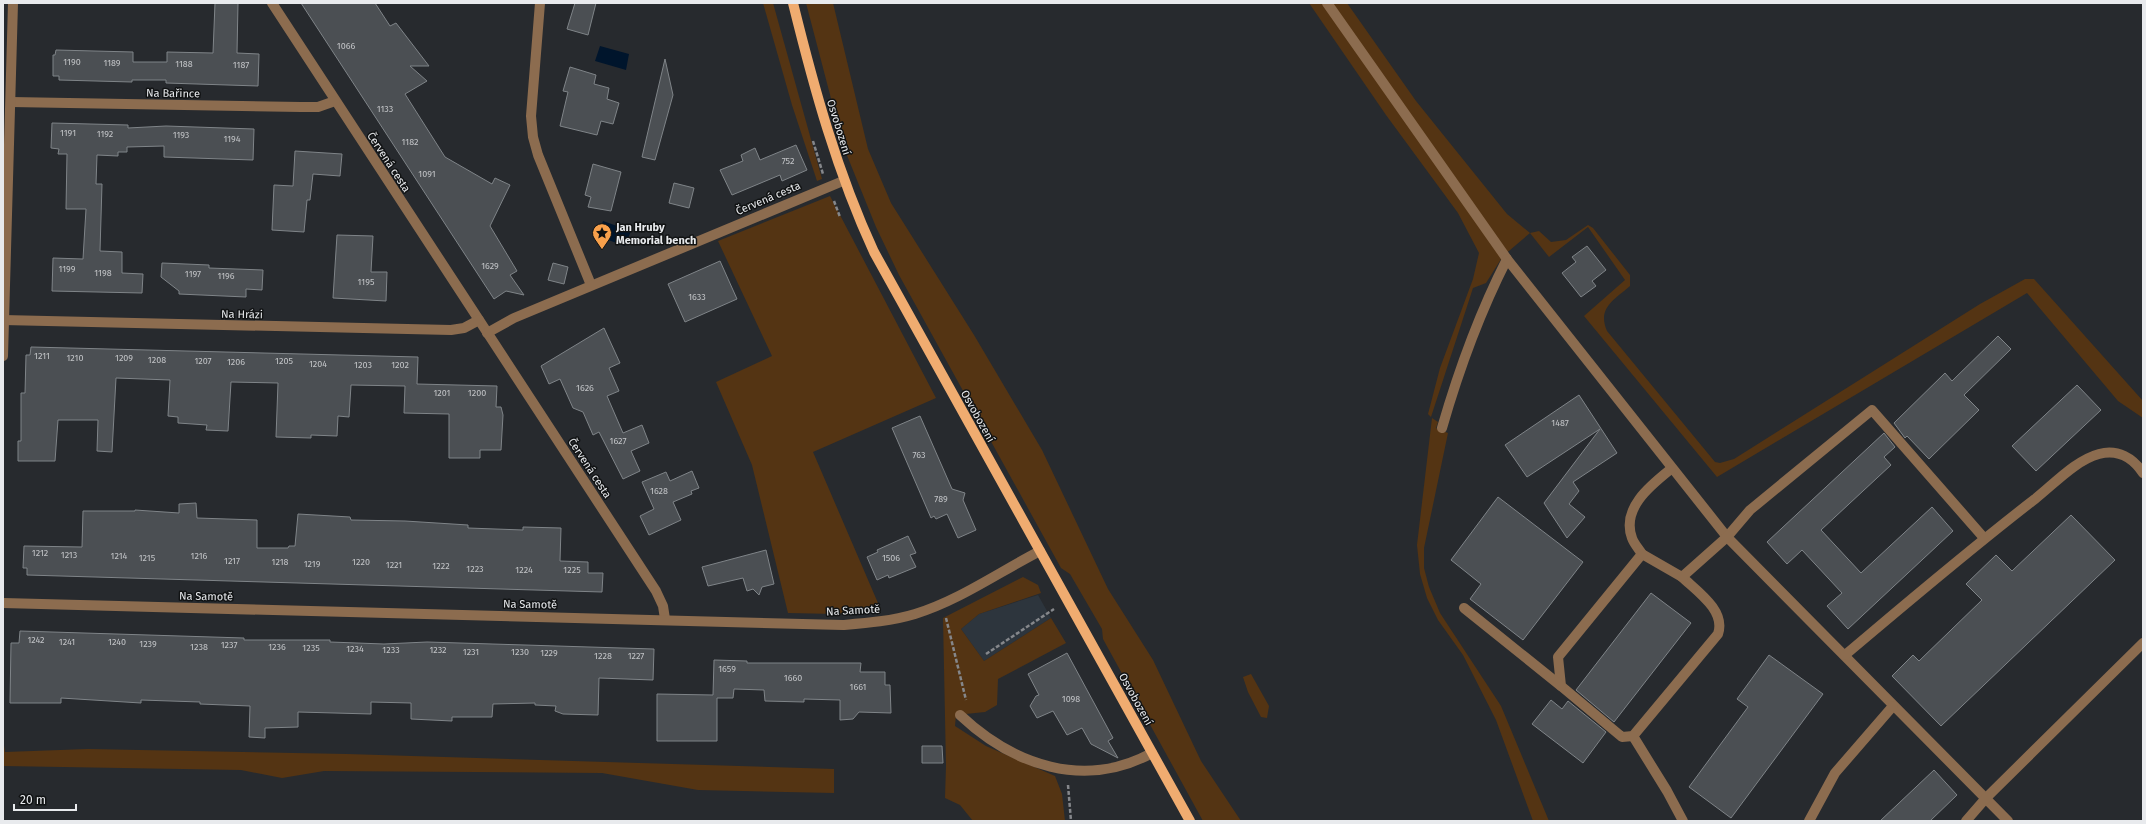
<svg xmlns="http://www.w3.org/2000/svg" width="2146" height="824" viewBox="0 0 2146 824" font-family="'Fira Sans',sans-serif">
	<rect width="100%" height="100%" fill="#272a2e"/>
	<!-- built -->
	<path fill="#2d353d" d="M1038,595L1051,618L984,661L961,629L979,614Z"/>
	<!-- green -->
	<g fill="#543413">
		<path d="M763,3H773L822,179L817,181L792,105Z"/>
		<path d="M806,3H833L868,149L891,203L974,335L1042,450L1108,589L1153,660L1201,761L1241,821H1203L1103,639L1102,629L1070,574L1061,568L899,275L876,227L844,148Z"/>
		<path d="M1309,3H1347L1416,101L1507,214L1530,233L1539,231L1551,242L1566,240L1588,225L1593,228L1630,275V286C1614,300 1597,308 1607,331L1715,462L1720,463L1734,459L1980,304L2025,279H2034L2143,401V418L2118,401L2027,293L1717,477L1584,316L1625,280L1588,227L1549,257L1530,233L1503,256L1486,283L1473,288L1431,417L1428,414L1440,368L1473,279L1479,253L1458,213L1386,115Z"/>
		<path d="M830,196L936,398L813,452L881,610L836,614L788,613L752,465L716,382L772,356L718,241Z"/>
		<path d="M1432,418L1438,422L1436,428L1448,433L1424,548V568L1429,587L1440,613L1501,706L1549,821H1533L1496,720L1463,655L1438,620L1427,598L1420,574L1417,545Z"/>
		<path d="M1023,577L1038,585L1041,593L979,614L961,629L984,661L1051,618L1066,643L998,679L997,705L985,712L956,715L955,726L986,746L1055,776L1062,794L1065,821H973L960,805L945,798L946,766L943,618Z"/>
		<path d="M1251,674L1269,706L1267,718L1261,717L1248,692L1243,677Z"/>
		<path d="M3,739L5,752L88,749L347,754L834,769V793L698,790L602,773L324,771L282,778L241,770L3,766Z"/>
	</g>
	<!-- water -->
	<g fill="#00152c">
		<path d="M600,46L629,54L626,70L595,61Z"/>
		<path d="M603,221L631,231L625,246L597,236Z"/>
	</g>
	<!-- building -->
	<g fill="#4b4f53" stroke="#7f8488">
		<path d="M215,3H238L237,53L259,54L258,86L166,83V80H132V82L59,80V76H53V55H55L56,50L133,52V62H167V52L213,53Z"/>
		<path d="M301,3H375L390,26L396,23L429,66H410L427,81L405,94L445,157L492,184L495,178L510,185L490,226L517,271L510,275L524,295L506,291L494,299Z"/>
		<path d="M575,3H596L588,35L567,29Z"/>
		<path d="M665,59L673,95L655,160L642,157Z"/>
		<path d="M570,67L596,75L594,84L609,88L607,99L619,103L613,124L601,121L597,135L560,126L568,92L563,91Z"/>
		<path d="M52,123L128,125V128L166,126L254,129L253,160L164,157V146L127,147V152H118V156L97,155L96,184H102L100,251L122,252V273L143,274L142,293L52,291L53,258L83,259L86,209H66L67,154H58L59,149L51,148Z"/>
		<path d="M796,145L807,170L782,181L780,175L732,195L720,170L743,161L741,155L755,148L760,160Z"/>
		<path d="M295,151L342,154L340,176L313,174L310,200H307L304,232L272,230L274,185L293,186Z"/>
		<path d="M593,164L621,172L611,211L588,207L591,197L585,195Z"/>
		<path d="M674,183L694,188L689,208L669,203Z"/>
		<path d="M337,235L373,236L371,272H387L386,301L333,298Z"/>
		<path d="M1587,246L1606,270L1592,281L1596,286L1581,297L1562,273L1576,262L1572,257Z"/>
		<path d="M720,261L737,299L685,322L668,284Z"/>
		<path d="M162,263L209,265V268L263,270L262,290L246,289V297L179,294V291L161,277Z"/>
		<path d="M553,263L568,267L564,284L548,280Z"/>
		<path d="M604,328L620,363L609,368L619,391L607,396L623,433L642,425L649,443L631,451L640,471L623,479L599,432L593,435L583,412L573,408L560,379L549,384L541,366Z"/>
		<path d="M1998,336L2011,349L1964,395L1979,410L1929,459L1907,436L1905,438L1894,423L1945,373L1952,381Z"/>
		<path d="M31,347L418,357L417,384L497,386L496,407H501L503,415L501,450H480V458H449V414L404,413L405,386L351,385L349,417L338,416L337,436L311,435V438L276,437L278,383L231,382L228,431L206,430L207,425L178,423V417L168,416L170,380L116,378L112,452L97,451L98,420H58L55,461H18V441H21V393H25L26,355H30Z"/>
		<path d="M2077,385L2101,410L2036,471L2012,446Z"/>
		<path d="M1579,395L1617,453L1573,482L1579,491L1569,504L1585,517L1567,538L1544,503L1600,429L1527,477L1505,445Z"/>
		<path d="M920,416L952,489L965,493L963,500L976,530L958,538L947,514L936,519L934,516L931,518L892,428Z"/>
		<path d="M1884,433L1895,447L1884,457L1891,465L1821,530L1861,573L1932,507L1953,531L1848,629L1827,606L1842,593L1802,550L1787,564L1767,542Z"/>
		<path d="M692,471L699,488L691,491L692,494L673,502L681,520L649,535L640,516L654,509L642,482L666,472L670,481Z"/>
		<path d="M1498,497L1583,562L1523,640L1470,599L1481,584L1451,560Z"/>
		<path d="M196,503L197,518L257,520V548H288L289,546H295L298,514L350,517L351,520L405,521L468,525V528L523,530V527L561,528L560,561L588,562V573H603L602,592L27,575V568H23L24,546L82,547L83,511H135V510L179,513V504Z"/>
		<path d="M2071,515L2115,560L1941,726L1892,676L1913,655L1919,661L1982,600L1966,584L1996,555L2012,571Z"/>
		<path d="M908,536L916,553L910,555L916,567L889,578L888,575L877,580L867,557L878,552L877,550Z"/>
		<path d="M766,550L774,584L762,587L759,595L753,589L747,591L743,578L708,586L702,567Z"/>
		<path d="M1651,593L1691,623L1614,722L1576,690Z"/>
		<path d="M20,631L244,638V640H330V642L384,644L427,642L654,649L653,680L599,678L598,715L563,714L555,711L556,706L535,705V703L493,704L492,717H452V721L411,719V703L371,702V714L298,712V727L265,728V738L249,737L250,706L200,704V702L141,700V703L61,698V703H10L11,643H19Z"/>
		<path d="M1067,653L1113,738L1108,741L1118,758L1091,744L1082,728L1067,735L1053,711L1037,718L1030,706L1036,696L1039,695L1028,674Z"/>
		<path d="M1769,655L1823,694L1731,818L1689,787L1748,707L1737,699Z"/>
		<path d="M714,660L747,661V663H861L860,672H885V685H890L891,713L859,712L853,719L840,720V700L804,699V702L765,701L764,690L734,689L733,698H717V741H657V694L713,695Z"/>
		<path d="M1551,700L1562,709L1568,701L1606,732L1583,763L1532,724Z"/>
		<path d="M922,746H942L943,763H922Z"/>
		<path d="M1934,770L1957,795L1930,821H1880Z"/>
	</g>
	<g fill="none" stroke-linecap="round" stroke-linejoin="round">
		<!-- path -->
		<g stroke="#85878b" stroke-width="2.5" stroke-dasharray="4 2" stroke-linecap="butt">
			<path d="M813,141L823,174"/>
			<path d="M834,201L840,217"/>
			<path d="M946,618L966,700"/>
			<path d="M986,654L1054,609"/>
			<path d="M1068,785L1071,821"/>
		</g>
		<!-- minor -->
		<g stroke="#8c6c4f" stroke-width="10">
			<path d="M272,3L656,591L663,606L665,619"/>
			<path d="M540,3L531,116L533,137L538,155L591,285"/>
			<path d="M1327,3L1507,259L1727,537L2008,821"/>
			<path d="M11,102L301,107H318L335,101"/>
			<path d="M3,320L451,330L464,328L479,320"/>
			<path d="M487,333L514,318L843,181"/>
			<path d="M3,356L13,3"/>
			<path d="M1442,428C1459,369 1479,314 1507,259"/>
			<path d="M1671,469C1651,485 1621,508 1632,538C1634,544 1639,549 1642,554L1558,657L1561,686L1622,737L1633,736L1718,634C1726,611 1698,592 1682,577"/>
			<path d="M1642,554L1682,577L1727,537L1750,510L1872,410L1984,538"/>
			<path d="M3,603L843,625C867,623 892,621 915,614C960,600 999,572 1040,551"/>
			<path d="M1464,608L1561,686"/>
			<path d="M1845,655C1908,602 1970,549 2035,499C2054,484 2076,460 2099,454C2118,449 2133,458 2143,473"/>
			<path d="M960,715C1013,765 1084,790 1152,753"/>
			<path d="M1633,736L1667,791L1683,821"/>
			<path d="M1809,821L1835,773L1893,706"/>
			<path d="M1966,821L1986,798L2143,643"/>
		</g>
		<!-- major -->
		<path stroke="#f0ac70" stroke-width="10" d="M793,3C814,88 837,172 874,252L1190,821"/>
	</g>
	<!-- icons -->
	<defs>
		<symbol id="sight-pin" viewBox="-11 -11 22 30"><path d="M0 17L-7.5 6A9.5 9.5 0 1 1 7.5 6Z" fill="#f8a04b" stroke="#111314"/><path d="M0-6L1.8-2.2L6-1.7L2.9 1.2L3.7 5.4L0 3.3L-3.7 5.4L-2.9 1.2L-6-1.7L-1.8-2.2Z" fill="#111"/></symbol>
	</defs>
	<g fill-rule="evenodd">
		<use href="#sight-pin" x="591" y="222" width="22" height="30"/>
	</g>
	<g text-anchor="middle" stroke-width="3" stroke-linejoin="round" paint-order="stroke">
		<!-- number labels -->
		<g font-size="9" fill="#c1c3c6">
			<text x="346" y="49">1066</text>
			<text x="72" y="65">1190</text>
			<text x="112" y="66">1189</text>
			<text x="184" y="67">1188</text>
			<text x="241" y="68">1187</text>
			<text x="385" y="112">1133</text>
			<text x="68" y="136">1191</text>
			<text x="105" y="137">1192</text>
			<text x="181" y="138">1193</text>
			<text x="232" y="142">1194</text>
			<text x="410" y="145">1182</text>
			<text x="788" y="164">752</text>
			<text x="427" y="177">1091</text>
			<text x="490" y="269">1629</text>
			<text x="67" y="272">1199</text>
			<text x="103" y="276">1198</text>
			<text x="193" y="277">1197</text>
			<text x="226" y="279">1196</text>
			<text x="366" y="285">1195</text>
			<text x="697" y="300">1633</text>
			<text x="42" y="359">1211</text>
			<text x="75" y="361">1210</text>
			<text x="124" y="361">1209</text>
			<text x="157" y="363">1208</text>
			<text x="203" y="364">1207</text>
			<text x="284" y="364">1205</text>
			<text x="236" y="365">1206</text>
			<text x="318" y="367">1204</text>
			<text x="363" y="368">1203</text>
			<text x="400" y="368">1202</text>
			<text x="585" y="391">1626</text>
			<text x="442" y="396">1201</text>
			<text x="477" y="396">1200</text>
			<text x="1560" y="426">1487</text>
			<text x="618" y="444">1627</text>
			<text x="919" y="458">763</text>
			<text x="659" y="494">1628</text>
			<text x="941" y="502">789</text>
			<text x="40" y="556">1212</text>
			<text x="69" y="558">1213</text>
			<text x="119" y="559">1214</text>
			<text x="199" y="559">1216</text>
			<text x="147" y="561">1215</text>
			<text x="891" y="561">1506</text>
			<text x="232" y="564">1217</text>
			<text x="280" y="565">1218</text>
			<text x="361" y="565">1220</text>
			<text x="312" y="567">1219</text>
			<text x="394" y="568">1221</text>
			<text x="441" y="569">1222</text>
			<text x="475" y="572">1223</text>
			<text x="524" y="573">1224</text>
			<text x="572" y="573">1225</text>
			<text x="36" y="643">1242</text>
			<text x="67" y="645">1241</text>
			<text x="117" y="645">1240</text>
			<text x="148" y="647">1239</text>
			<text x="229" y="648">1237</text>
			<text x="199" y="650">1238</text>
			<text x="277" y="650">1236</text>
			<text x="311" y="651">1235</text>
			<text x="355" y="652">1234</text>
			<text x="391" y="653">1233</text>
			<text x="438" y="653">1232</text>
			<text x="471" y="655">1231</text>
			<text x="520" y="655">1230</text>
			<text x="549" y="656">1229</text>
			<text x="603" y="659">1228</text>
			<text x="636" y="659">1227</text>
			<text x="727" y="672">1659</text>
			<text x="793" y="681">1660</text>
			<text x="858" y="690">1661</text>
			<text x="1071" y="702">1098</text>
		</g>
		<!-- street labels -->
		<g font-size="11" fill="#e8eaed" stroke="#111314">
			<text transform="translate(173 93) rotate(1)" y="4">Na Bařince</text>
			<text transform="translate(839 127) rotate(73)" y="4">Osvobození</text>
			<text transform="translate(389 162) rotate(57)" y="4">Červená cesta</text>
			<text transform="translate(768 198) rotate(-23)" y="4">Červená cesta</text>
			<text transform="translate(242 314) rotate(1)" y="4">Na Hrázi</text>
			<text transform="translate(978 416) rotate(61)" y="4">Osvobození</text>
			<text transform="translate(590 468) rotate(57)" y="4">Červená cesta</text>
			<text transform="translate(206 596) rotate(1)" y="4">Na Samotě</text>
			<text transform="translate(530 604) rotate(1)" y="4">Na Samotě</text>
			<text transform="translate(853 610) rotate(-3)" y="4">Na Samotě</text>
			<text transform="translate(1136 699) rotate(61)" y="4">Osvobození</text>
		</g>
		<!-- poi labels -->
		<g font-size="11" font-weight="bold" fill="#e8eaed" stroke="#111314" text-anchor="start">
			<text x="616" y="231">Jan Hruby<tspan x="616" dy="13">Memorial bench</tspan></text>
		</g>
	</g>
	<!-- border -->
	<rect width="2146" height="824" fill="none" stroke="#e8eaed" stroke-width="8"/>
	<!-- scale -->
	<path d="M14 804v6h62v-6" fill="none" stroke="#e8eaed" stroke-width="2"/>
	<text x="20" y="804" font-size="12" fill="#e8eaed" stroke="#111314" stroke-width="3" paint-order="stroke">20 m</text>
</svg>
